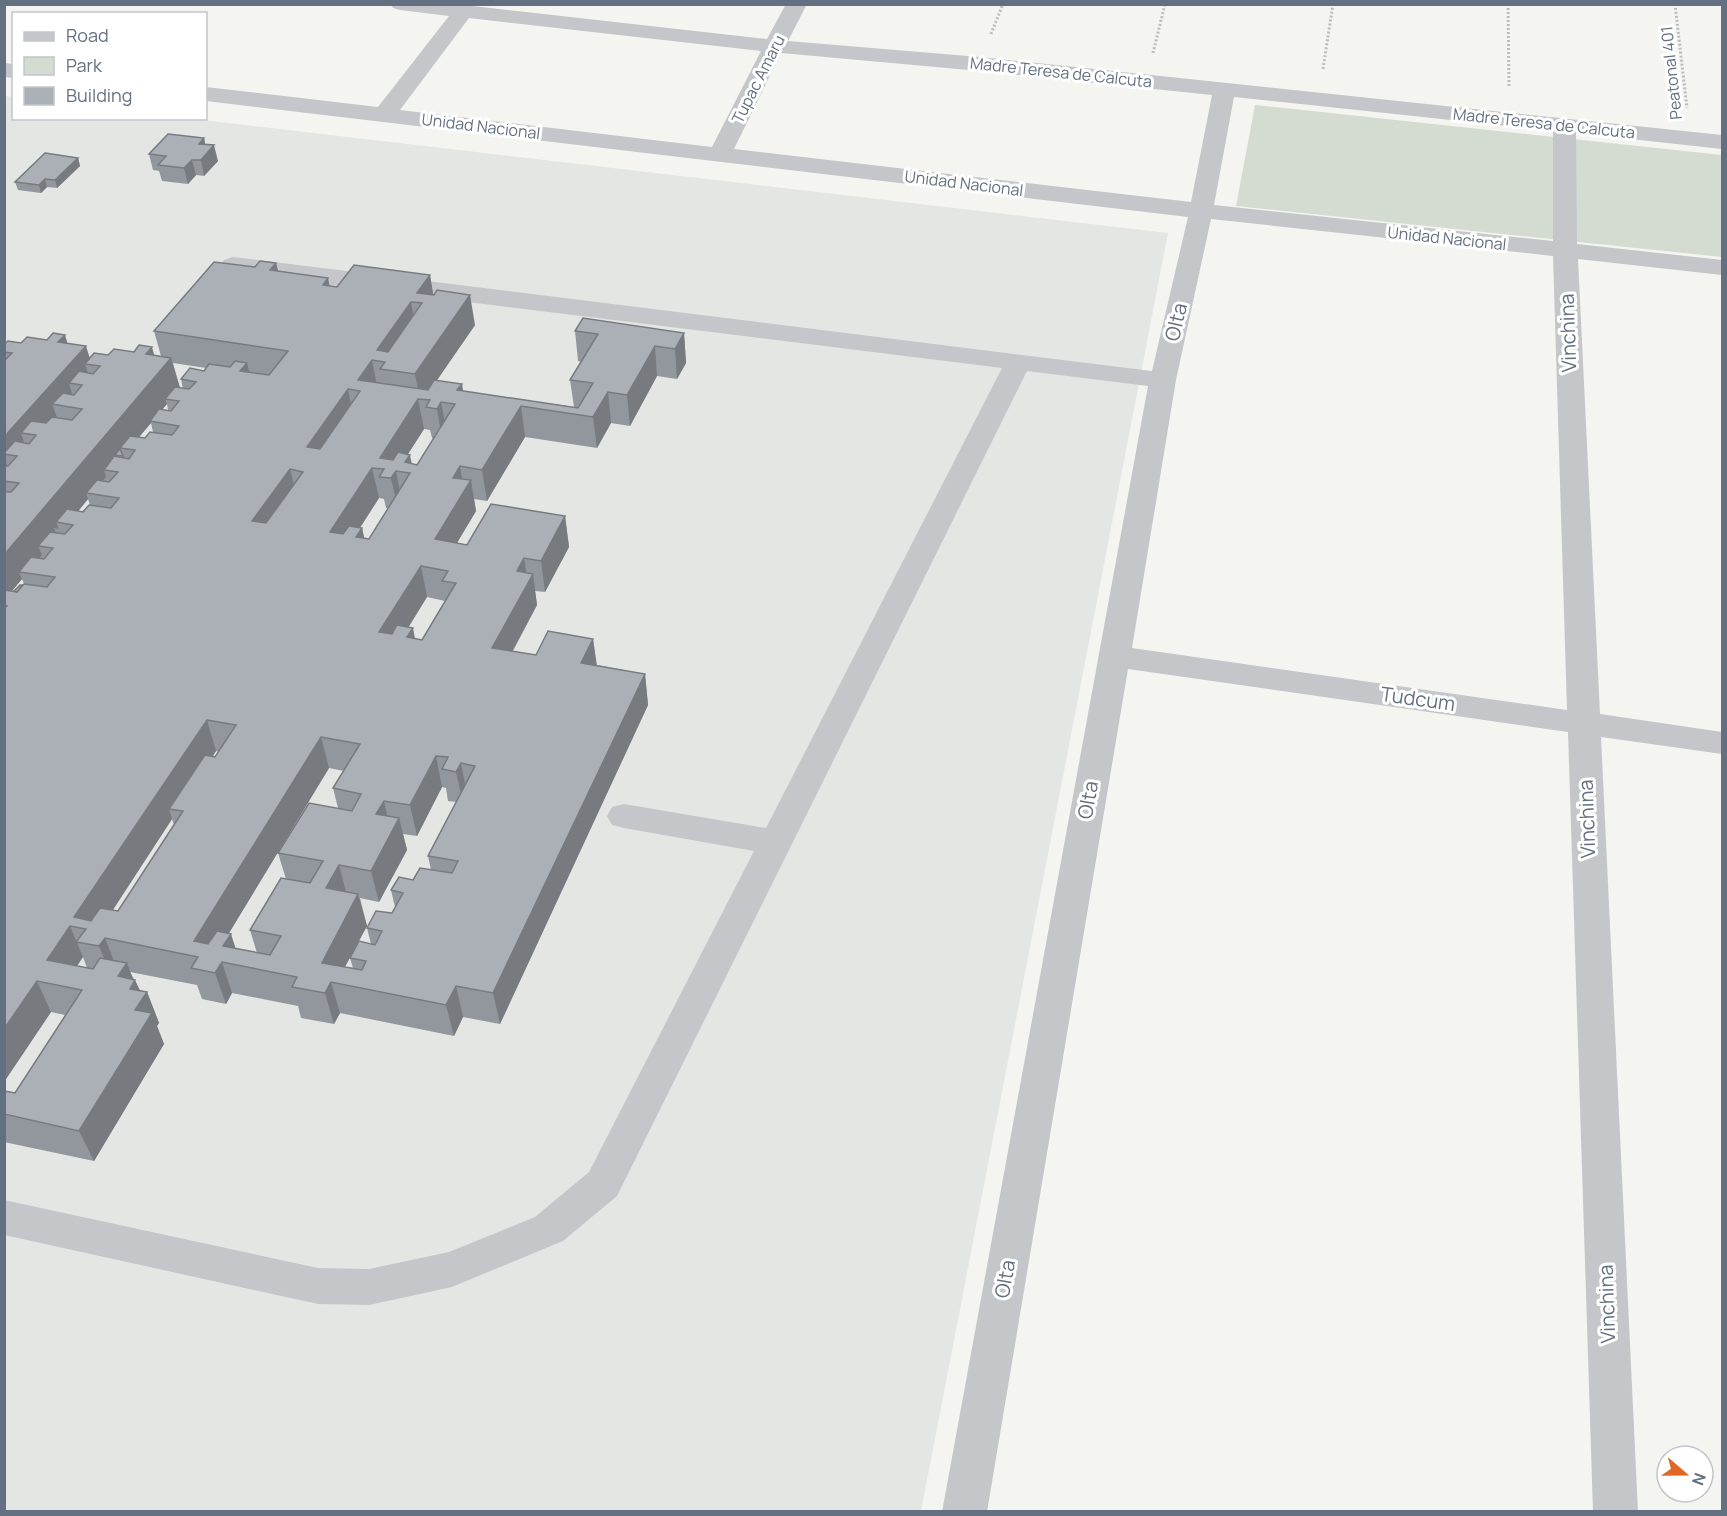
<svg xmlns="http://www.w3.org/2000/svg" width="1727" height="1516" viewBox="0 0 1727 1516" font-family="Manrope,sans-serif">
	<rect width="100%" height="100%" fill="#f4f4f0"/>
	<!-- built -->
	<path fill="#e4e6e4" d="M5,96L13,97L14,118L195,119L1168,233L921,1511L5,1512Z"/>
	<!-- green -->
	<path fill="#d4dbd1" d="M1255,105L1722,155V257L1236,206Z"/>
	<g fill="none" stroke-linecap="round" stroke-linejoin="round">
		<!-- path -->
		<g stroke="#bbbdbf" stroke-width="3" stroke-dasharray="2 2" stroke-linecap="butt">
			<path d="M1508,4L1509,88"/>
			<path d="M1675,4L1687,108"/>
			<path d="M991,34L1003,4"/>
			<path d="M1153,53L1165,4"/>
			<path d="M1323,69L1333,4"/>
		</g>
		<!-- minor -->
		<g fill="#c4c6ca" fill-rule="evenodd">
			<path d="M390,4L464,5L767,39L786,4H807L788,41L980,57L1722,135V149L1576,133L1577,244L1722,260V275L1578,259L1600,714L1722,732V754L1601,737L1638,1512H1593L1568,732L1128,669L987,1512H942L1148,386L1027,371L617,1196L563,1241L452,1287L369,1305L318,1304L4,1235V1200L318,1268L369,1269L449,1252L535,1217L589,1172L754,851L624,828L612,825L607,816L612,807L624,804L766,828L1002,368L233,273L224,270L220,265L224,260L233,257L1152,371L1188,217L206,101V87L378,107L449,16L400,10L393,8ZM469,18L761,51L712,147L400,110ZM781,53L980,71L1212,95L1191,202L734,149ZM1234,97L1553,131V241L1214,205ZM1211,219L1553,256L1567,710L1132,648L1176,380Z"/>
			<path d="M4,63L14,64V78L4,77Z"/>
		</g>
	</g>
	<!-- wall -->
	<g fill="#92979d" fill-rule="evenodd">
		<path d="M204,138L205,144L218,161L204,176L196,175L188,184L162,181L159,171L153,170L149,154Z"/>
		<path d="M78,158L80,166L57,188L47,187L41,193L18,190L15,182Z"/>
		<path d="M276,263L278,271L329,286L337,287L430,275L433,295L475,325L437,380L463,391L574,407L570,380L581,362L578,361L575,331L684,333L686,363L677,379L657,376L630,426L611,423L597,448L525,437L487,501L474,499L476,511L457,543L467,545L565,516L569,547L545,592L535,591L537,605L513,651L536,655L593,639L597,665L645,674L648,705L500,1024L463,1017L454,1036L340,1013L334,1024L301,1018L298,1006L232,993L226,1004L202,999L197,985L130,972L140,990L147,992L159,1023L157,1026L164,1044L94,1161L4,1142V1091L15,1093L65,1015L51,1012L4,1082V344L21,343H67L90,358L108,355H154L161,356L154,331L255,267ZM173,363L206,368L204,371L181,379L183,389L180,388ZM167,404L168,410H162ZM151,423L153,432L145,438L139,437ZM424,429L430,430L432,438H434L417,465L412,464L408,454ZM379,498L384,499L386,508H388L369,539L364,538L362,528H360ZM88,499L90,505L81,512L78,511ZM22,579L24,584L14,591H12ZM427,597L445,601L422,640L415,638L408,627ZM216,751L219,752L215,757L213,756ZM329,768L344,771L333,788L338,808L278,853L286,879L250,930L257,953L235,948L229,933ZM442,787L446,788L448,801L456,802L428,856L431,870L391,890L395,907L392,913L367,928L371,944L350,958L353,968L345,967L367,926L360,898L379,902L407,850L403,834L417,836ZM172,819L174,825L118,911L113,910ZM83,957L87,968L77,966Z"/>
	</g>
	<!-- shaded-wall -->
	<g fill="#777b7f">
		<path d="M204,138L207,153L214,145L218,161L204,176L201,160L199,144Z"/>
		<path d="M78,158L80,166L57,188L55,180Z"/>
		<path d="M192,160L196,175L188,184L184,168Z"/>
		<path d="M45,179L47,187L41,193L39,185Z"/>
		<path d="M276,263L283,293L270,270Z"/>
		<path d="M430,275L435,305L422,303L417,293Z"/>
		<path d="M328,278L334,308L323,285Z"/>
		<path d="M470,295L475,325L424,399H420L415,374Z"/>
		<path d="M411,302L416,332L385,362L377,350Z"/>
		<path d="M684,333L686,363L677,379L675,349Z"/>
		<path d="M65,335L73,361L86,346L92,365L85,364L91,382L82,385L69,383L74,401L52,404L58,420L36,435L21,433L28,454L17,456L4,454V437L58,342Z"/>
		<path d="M655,346L657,376L630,426L627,395Z"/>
		<path d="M152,347L159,372L171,358L180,388L165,399L167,404L152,421H150L151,423L129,449L120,448L123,456L115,455L118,463L104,470L106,477L92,494L86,493L88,499L68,524L56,522L59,529L54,528L57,537L38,546L42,555L27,573L19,572L22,579L4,600V555L146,354Z"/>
		<path d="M372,360L378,391L358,380Z"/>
		<path d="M247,363L255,393L240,371Z"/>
		<path d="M462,384L467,414L457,390Z"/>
		<path d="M348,389L354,420L314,478L307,447Z"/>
		<path d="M608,392L611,423L597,448L593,417Z"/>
		<path d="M418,399L424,429L397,471H396L402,502L398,509L391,478L384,469L380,458Z"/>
		<path d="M441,402L447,433L442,439L437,409Z"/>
		<path d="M521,406L525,437L487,501L482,470Z"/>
		<path d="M410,455L416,486L405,462Z"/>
		<path d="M4,457L10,474L4,480Z"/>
		<path d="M460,466L464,492L471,480L476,511L440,571L435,539L453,478Z"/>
		<path d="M372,468L379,498L337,563L330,532Z"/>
		<path d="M290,469L298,500L261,552L252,521Z"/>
		<path d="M565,516L569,547L545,592L541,561Z"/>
		<path d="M362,528L369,559L356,537Z"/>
		<path d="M524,558L528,583L533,574L537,605L497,679L492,648L517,571Z"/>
		<path d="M421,566L427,597L386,664L379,632Z"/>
		<path d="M413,628L419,659L407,637Z"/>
		<path d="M593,639L597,670L581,663Z"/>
		<path d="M645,674L648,705L500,1024L493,993Z"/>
		<path d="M207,720L216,751L178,811L169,809L172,819L91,943L86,929L74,917Z"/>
		<path d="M321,737L329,768L206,971L194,941Z"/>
		<path d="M436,756L442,787L417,836L410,805Z"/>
		<path d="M461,763L467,795L463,803L456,772Z"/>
		<path d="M384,801L391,832L376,814Z"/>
		<path d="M399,818L407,850L379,902L371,871Z"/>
		<path d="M339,865L347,896L326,888Z"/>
		<path d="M358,894L367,926L336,983L331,982L340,1013L334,1024L325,993L322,963Z"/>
		<path d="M70,926L83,957L63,986L47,960Z"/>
		<path d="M231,934L241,965L223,946Z"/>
		<path d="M105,938L117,969L112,977L99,946Z"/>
		<path d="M222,962L232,993L226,1004L215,973Z"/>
		<path d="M127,963L134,982L135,980L143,998L147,992L159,1023L157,1026L164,1044L94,1161L79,1131L135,1010L118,976Z"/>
		<path d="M37,981L51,1012L4,1082V1029Z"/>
		<path d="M456,986L463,1017L454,1036L446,1005Z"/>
	</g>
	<!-- building -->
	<g fill="#aab0b6" stroke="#777b7f" stroke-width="1.5" fill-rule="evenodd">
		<path d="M168,134L204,138L199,144L214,145L201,160H192L184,168L158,165L166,156L149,154Z"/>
		<path d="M45,153L78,158L55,180L45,179L39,185L15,182Z"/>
		<path d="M260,261L276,263L270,270L328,278L323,285L337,287L354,265L430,275L417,293L434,295L437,290L470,295L415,374L380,369L385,362L372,360L358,380L428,390L434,380L462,384L457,390L578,408L593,383L570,380L598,334L575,331L583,318L684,333L675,349L655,346L627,395L608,392L593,417L521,406L482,470L460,466L453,478L471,480L435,539L467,545L491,504L565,516L541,561L524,558L517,571L533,574L492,648L536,655L548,631L593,639L581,663L645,674L493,993L456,986L446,1005L331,982L325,993L292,987L297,977L222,962L215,973L191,968L198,957L105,938L99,946L76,942L86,929L70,926L47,960L93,969L100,958L127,963L118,976L135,980L130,989L147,992L135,1010L152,1013L79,1131L4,1114V1091L15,1093L82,990L37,981L4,1029V608L7,606L4,605V590L17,592L24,584L47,587L55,577L19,572L31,557L44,559L53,548L38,546L50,532L65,534L73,525L56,522L67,509L83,512L89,505L111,508L119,498L86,493L97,480L109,482L118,472L104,470L114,456L129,459L135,450L120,448L130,436L145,438L150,432L172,435L179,426L150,421L159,409L171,411L179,401L165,399L175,387L189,389L196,382L181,379L190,368L204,371L209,364L230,367L235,361L247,363L240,371L269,375L288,351L154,331L214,262L255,267ZM411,302L422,303L388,352L377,350ZM348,389L360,391L320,449L307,447ZM418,399L430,400L426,407L437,409L441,402L455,404L417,465L405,462L410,455L398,452L393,460L380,458ZM372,468L384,469L379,477L391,478L396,471L410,473L369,539L356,537L362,528L349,526L343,534L330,532ZM290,469L303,472L266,523L252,521ZM421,566L448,571L442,581L456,583L422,640L407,637L413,628L397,625L392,634L379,632ZM207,720L236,725L215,757L205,755L169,809L183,811L118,911L100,908L91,921L74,917ZM321,737L360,744L333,788L361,794L352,811L309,803L278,853L323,861L310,883L281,878L250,930L281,936L270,955L223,946L231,934L217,931L208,944L194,941ZM436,756L448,757L442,769L456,772L461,763L475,766L428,856L458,861L452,873L420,868L413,880L399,877L391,890L403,893L392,913L376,911L367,928L382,931L375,945L359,941L350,958L366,961L362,970L322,963L358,894L326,888L339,865L371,871L399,818L376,814L384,801L410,805Z"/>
		<path d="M53,333L65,335L58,342L86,346L4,437V361L12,353L4,352V344L8,341L21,343L27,337L47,340Z"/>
		<path d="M139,345L152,347L146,354L171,358L4,555V492H11L19,483L4,481V466H8L17,456L4,454V453L15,441L29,444L36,435L21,433L31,421L46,423L52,417L72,420L82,409L52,404L63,393L74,395L82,385L69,383L79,371L93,374L100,366L85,364L94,353L108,355L114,349L134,352Z"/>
		<path d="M120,449L123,456L115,455Z"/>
		<path d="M20,585H22L17,592L14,591Z"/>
	</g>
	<g text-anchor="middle" stroke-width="6" stroke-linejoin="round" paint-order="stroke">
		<!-- far-street labels -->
		<g font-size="16" fill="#637081" stroke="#fff">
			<text transform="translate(1061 72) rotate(6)" y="6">Madre Teresa de Calcuta</text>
			<text transform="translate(1671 73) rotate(-96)" y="6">Peatonal 401</text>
			<text transform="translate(758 79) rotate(-63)" y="6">Tupac Amaru</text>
			<text transform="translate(1544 123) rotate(6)" y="6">Madre Teresa de Calcuta</text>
			<text transform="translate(481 126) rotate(7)" y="6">Unidad Nacional</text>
			<text transform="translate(964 183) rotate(7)" y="6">Unidad Nacional</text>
			<text transform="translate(1447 238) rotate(6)" y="6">Unidad Nacional</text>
		</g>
		<!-- street labels -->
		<g font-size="20" fill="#637081" stroke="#fff">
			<text transform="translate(1176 322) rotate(-77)" y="7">Olta</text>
			<text transform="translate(1568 333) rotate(-92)" y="7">Vinchina</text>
			<text transform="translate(1418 699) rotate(8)" y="7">Tudcum</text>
			<text transform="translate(1088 800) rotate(-80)" y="7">Olta</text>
			<text transform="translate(1587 819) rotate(-92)" y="7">Vinchina</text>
			<text transform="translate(1005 1279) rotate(-80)" y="7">Olta</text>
			<text transform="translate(1607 1304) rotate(-92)" y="7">Vinchina</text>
		</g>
	</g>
	<!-- border -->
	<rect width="1727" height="1516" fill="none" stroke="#637081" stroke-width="12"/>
	<!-- legend -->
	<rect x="12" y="12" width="195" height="108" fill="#ffffff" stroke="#c1c6cd" stroke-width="1.5"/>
	<rect x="24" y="32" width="30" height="9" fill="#c4c6ca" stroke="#c1c6cd" stroke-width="1.5"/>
	<text x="66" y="42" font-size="18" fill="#637081">Road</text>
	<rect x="24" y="57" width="30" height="18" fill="#d4dbd1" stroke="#c1c6cd" stroke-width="1.5"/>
	<text x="66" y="72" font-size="18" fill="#637081">Park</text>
	<rect x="24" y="87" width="30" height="18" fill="#aab0b6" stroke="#c1c6cd" stroke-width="1.5"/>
	<text x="66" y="102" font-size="18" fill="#637081">Building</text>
	<!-- north arrow -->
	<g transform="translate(1685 1474) rotate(110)"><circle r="28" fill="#ffffff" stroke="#c1c6cd" stroke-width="1.5"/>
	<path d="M0-4.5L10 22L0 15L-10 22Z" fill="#e06724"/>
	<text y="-9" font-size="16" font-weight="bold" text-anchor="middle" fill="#637081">N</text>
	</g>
</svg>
